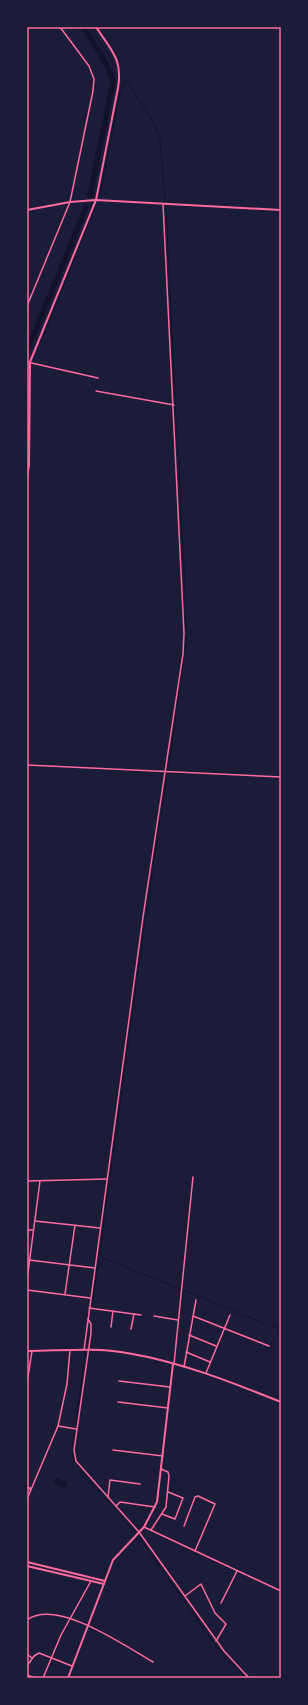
<svg xmlns="http://www.w3.org/2000/svg" width="308" height="1705" viewBox="0 0 308 1705" font-family="'Alegreya Sans',sans-serif">
	<rect width="100%" height="100%" fill="#1b1b3a"/>
	<!-- water -->
	<path fill="#12122b" d="M56,1478L67,1482L65,1488L53,1484Z"/>
	<g fill="none" stroke-linecap="round" stroke-linejoin="round">
		<!-- stream -->
		<g stroke="#12122b" stroke-width="1">
			<path d="M91,27L116,67"/>
			<path d="M100,195L119,97L125,79L152,120L160,139L165,201"/>
			<path d="M166,208L175,396"/>
			<path d="M43,337L96,204"/>
			<path d="M175,401L178,456"/>
			<path d="M179,459L181,508"/>
			<path d="M181,511L183,559"/>
			<path d="M184,561L186,631"/>
			<path d="M185,654L187,635"/>
			<path d="M177,704L184,657"/>
			<path d="M168,769L177,707"/>
			<path d="M161,817L167,774"/>
			<path d="M153,867L160,820"/>
			<path d="M146,917L153,870"/>
			<path d="M139,967L145,920"/>
			<path d="M134,1003L138,970"/>
			<path d="M122,1086L133,1007"/>
			<path d="M110,1177L122,1090"/>
			<path d="M103,1227L109,1181"/>
			<path d="M103,1258L180,1289"/>
			<path d="M183,1290L263,1323"/>
			<path d="M92,1306L103,1230"/>
			<path d="M267,1324L281,1330"/>
			<path d="M87,1344L88,1334"/>
			<path d="M76,1424L85,1354"/>
			<path d="M74,1462L72,1452L74,1434"/>
			<path d="M77,1467L135,1532"/>
			<path d="M139,1537L222,1655L246,1678"/>
		</g>
		<!-- river -->
		<g stroke="#12122b" stroke-width="5.5">
			<path d="M83,27C91,39 112,69 113,82L90,195"/>
			<path d="M27,351L86,207"/>
		</g>
		<!-- minor -->
		<g stroke="#ff6b9d" stroke-width="1.5">
			<path d="M27,306L70,202L93,91L94,79L89,66L60,27"/>
			<path d="M27,362L98,378"/>
			<path d="M96,391L174,405"/>
			<path d="M27,765L281,777"/>
			<path d="M27,1181L107,1179"/>
			<path d="M35,1221L100,1228"/>
			<path d="M27,1230H33"/>
			<path d="M29,1260L95,1268"/>
			<path d="M27,1280L40,1181"/>
			<path d="M27,1290L90,1298"/>
			<path d="M65,1294L75,1225"/>
			<path d="M89,1308L141,1315"/>
			<path d="M154,1316L178,1320"/>
			<path d="M193,1316L269,1346"/>
			<path d="M88,1319L91,1324V1333L74,1450L76,1461L139,1532L224,1651L249,1678"/>
			<path d="M111,1327L113,1311"/>
			<path d="M131,1329L134,1314"/>
			<path d="M189,1335L216,1346"/>
			<path d="M84,1350L143,917L183,654L184,633L163,204"/>
			<path d="M186,1352L210,1362"/>
			<path d="M174,1364L193,1177"/>
			<path d="M184,1367L196,1300"/>
			<path d="M206,1373L230,1315"/>
			<path d="M119,1381L170,1387"/>
			<path d="M27,1383L32,1351"/>
			<path d="M118,1402L168,1408"/>
			<path d="M58,1426L76,1429"/>
			<path d="M113,1450L163,1456"/>
			<path d="M108,1497L110,1480L140,1484"/>
			<path d="M27,1499L58,1426L67,1384L70,1350"/>
			<path d="M116,1506L120,1502L155,1507"/>
			<path d="M162,1514L175,1519L183,1498L168,1492"/>
			<path d="M184,1526L195,1497L198,1496L215,1504L195,1551"/>
			<path d="M144,1527L281,1591"/>
			<path d="M151,1530L166,1507L169,1476L168,1472L161,1469"/>
			<path d="M185,1596L201,1584L215,1613L226,1624L216,1641"/>
			<path d="M221,1603L237,1571"/>
			<path d="M27,1620C57,1598 125,1646 153,1662"/>
			<path d="M27,1654L32,1658"/>
			<path d="M27,1666L34,1656L39,1653L72,1666"/>
			<path d="M27,1675L35,1678"/>
			<path d="M43,1678L61,1635L91,1581"/>
		</g>
		<!-- tertiary -->
		<g stroke="#ff6b9d" stroke-width="2">
			<path d="M27,210L70,202L96,200L281,210"/>
			<path d="M27,478L29,465L30,362L96,200L118,88C123,59 111,50 96,27"/>
			<path d="M27,1351C60,1351 94,1347 127,1353C181,1362 231,1382 281,1402"/>
			<path d="M27,1487L31,1489"/>
			<path d="M27,1562L105,1581"/>
			<path d="M27,1566L104,1584"/>
			<path d="M68,1678L113,1560L144,1527L157,1502L173,1364"/>
		</g>
	</g>
	<!-- border -->
	<rect width="308" height="1705" fill="none" stroke="#1b1b3a" stroke-width="56"/>
	<rect x="28" y="28" width="252" height="1649" fill="none" stroke="#ff6b9d" stroke-width="1.5"/>
</svg>
